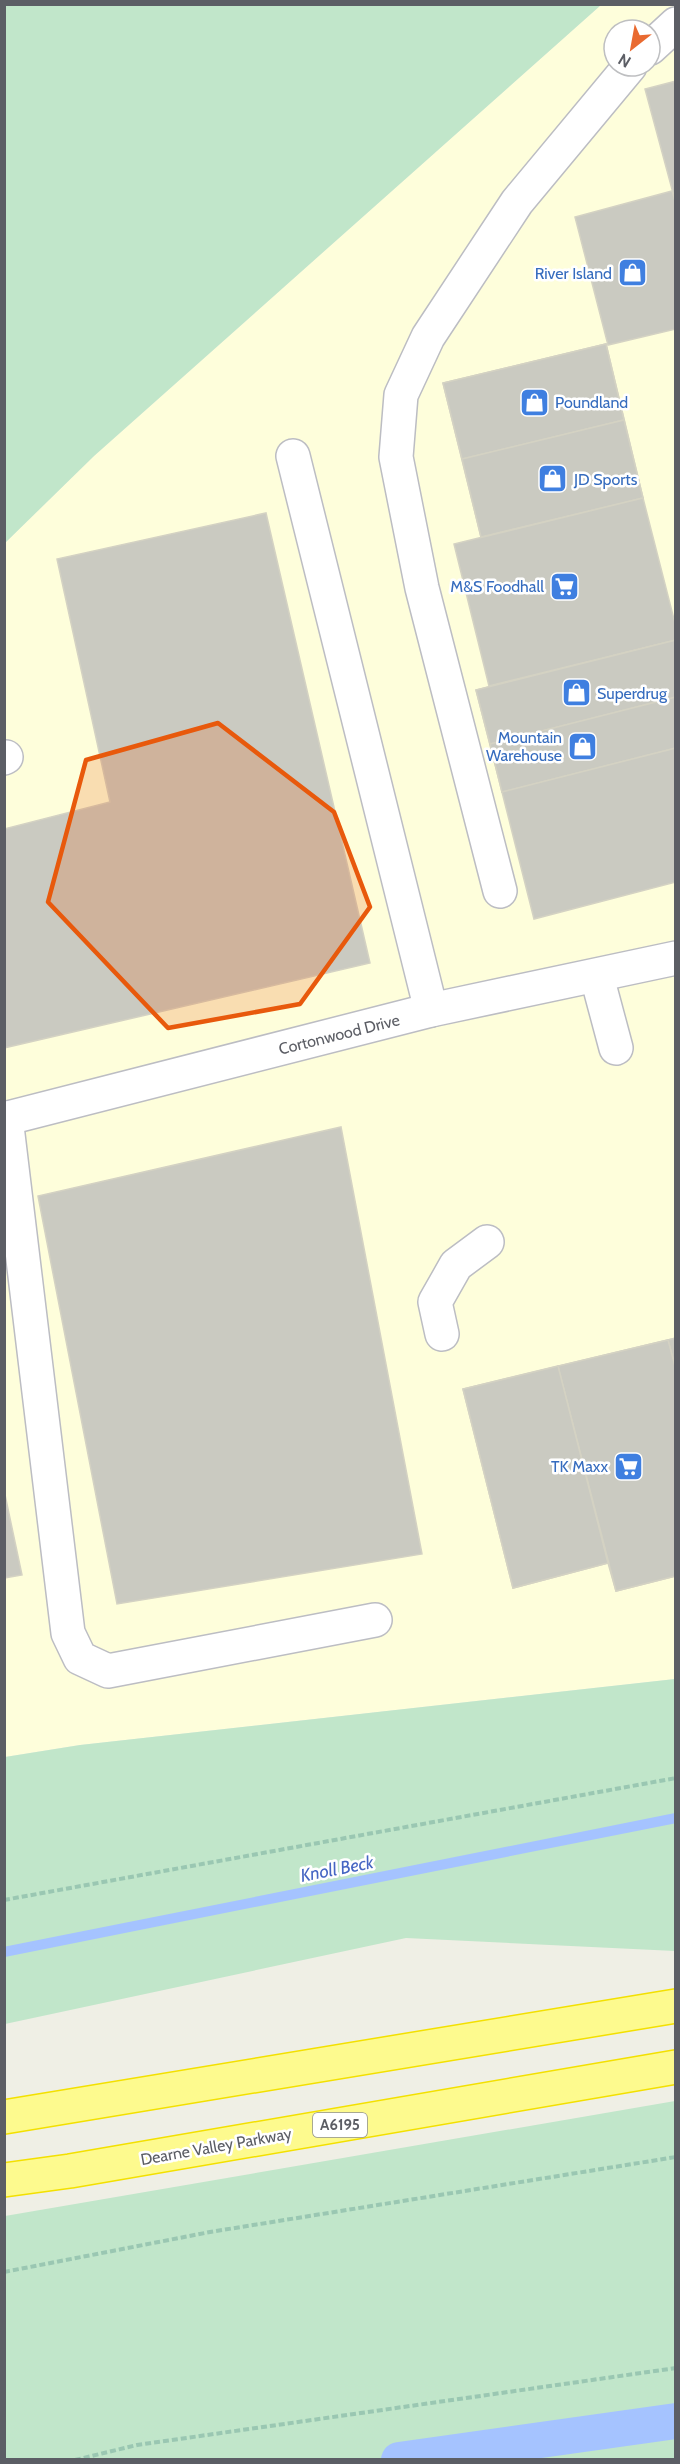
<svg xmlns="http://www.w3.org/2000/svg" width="680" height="2464" viewBox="0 0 680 2464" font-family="Cabin,sans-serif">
	<rect width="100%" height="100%" fill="#efefe5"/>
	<!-- commercial -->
	<path fill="#fefedb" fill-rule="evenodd" d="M601,5H675V1679L80,1745L5,1757V543L94,456ZM614,30H650V66H614Z"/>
	<!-- green -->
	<g fill="#c1e6ca">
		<path d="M5,4H601V5L94,456L5,543Z"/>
		<path d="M675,1679V1951L406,1938L5,2024V1757L80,1745Z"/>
		<path d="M675,2101V2459H5V2216Z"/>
	</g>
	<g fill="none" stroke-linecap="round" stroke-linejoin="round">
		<!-- stream -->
		<path stroke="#a5c3ff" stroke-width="10" d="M4,1952L676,1818"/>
		<!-- canal -->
		<path stroke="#a5c3ff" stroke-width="36" d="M399,2460L676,2421"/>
	</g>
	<!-- building -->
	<g fill="#cacac1" stroke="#d4d2c3" stroke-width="1.5">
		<path d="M676,81V204L645,89Z"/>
		<path d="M672,191L676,204V329L608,345L575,217Z"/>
		<path d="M606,344L643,498L481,537L443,383Z"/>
		<path d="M606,344L624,420L462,459L443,383Z"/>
		<path d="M624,420L643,498L481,537L462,459Z"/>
		<path d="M643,498L676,627V640L489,686L454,544Z"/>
		<path d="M266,513L370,963L4,1048V829L110,802L57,559Z"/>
		<path d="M676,640V748L502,792L476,690Z"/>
		<path d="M676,640V697L490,744L476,690Z"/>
		<path d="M676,697V748L502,792L490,744Z"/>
		<path d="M676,748V882L534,919L502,792Z"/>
		<path d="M341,1127L422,1554L117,1604L38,1196Z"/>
		<path d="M676,1338V1576L616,1591L608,1563L513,1588L463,1389Z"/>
		<path d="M676,1338V1370L668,1340Z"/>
		<path d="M668,1340L676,1370V1576L616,1591L558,1366Z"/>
		<path d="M558,1366L608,1563L513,1588L463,1389Z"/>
		<path d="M4,1490L22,1575L4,1578Z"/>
	</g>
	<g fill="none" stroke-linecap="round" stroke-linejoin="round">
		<defs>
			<g id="minor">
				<path d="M650,48L676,24"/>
				<path d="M293,456L431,1010"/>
				<path d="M4,758L6,757"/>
				<path d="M500,891L422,588L396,457L401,395L428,337L517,202L630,66"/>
				<path d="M597,977L616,1048"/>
				<path d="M6,1118L68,1633L80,1658L108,1671L375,1620"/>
				<path d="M4,1119L431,1010L676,958"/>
				<path d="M442,1334L435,1302L456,1265L487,1242"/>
			</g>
			<g id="highway">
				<path d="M4,2117L676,2006"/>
				<path d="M4,2180L70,2171L676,2067"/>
			</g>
		</defs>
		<!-- minor casing -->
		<use href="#minor" stroke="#bcbdc3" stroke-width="36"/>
		<!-- highway casing -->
		<use href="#highway" stroke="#f3e000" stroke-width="36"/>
		<!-- path -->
		<g stroke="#9ac7b2" stroke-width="4" stroke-dasharray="6 3" stroke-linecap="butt">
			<path d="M4,1900L676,1778"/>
			<path d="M4,2272L210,2232L676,2157"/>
			<path d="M75,2460L137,2445L676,2368"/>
		</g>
		<!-- minor -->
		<use href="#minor" stroke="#fff" stroke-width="33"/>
		<!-- highway -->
		<use href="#highway" stroke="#fdfa8e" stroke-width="33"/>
	</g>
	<!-- marked area -->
	<path fill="#e8590c" fill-opacity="0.2" stroke="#e8590c" stroke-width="4.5" stroke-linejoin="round" d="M218,723L334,812L370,907L300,1004L168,1028L48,902L86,760Z"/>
	<!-- icons -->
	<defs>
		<symbol id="shop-square" viewBox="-11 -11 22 22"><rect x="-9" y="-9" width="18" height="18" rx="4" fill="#3f7fe0" stroke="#fff"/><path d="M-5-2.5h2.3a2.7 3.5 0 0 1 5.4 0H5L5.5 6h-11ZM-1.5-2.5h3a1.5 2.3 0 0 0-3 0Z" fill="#fff"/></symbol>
		<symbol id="supermarket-square" viewBox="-11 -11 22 22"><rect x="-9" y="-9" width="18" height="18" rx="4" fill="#3f7fe0" stroke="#fff"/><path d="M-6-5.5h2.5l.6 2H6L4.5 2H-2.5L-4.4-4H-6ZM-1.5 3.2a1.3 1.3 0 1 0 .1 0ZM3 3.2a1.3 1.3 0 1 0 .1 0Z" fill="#fff"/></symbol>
	</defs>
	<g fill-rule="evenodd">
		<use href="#shop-square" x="616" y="256" width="33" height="33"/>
		<use href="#shop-square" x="518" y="386" width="33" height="33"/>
		<use href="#shop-square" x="536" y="462" width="33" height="33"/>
		<use href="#supermarket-square" x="548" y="570" width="33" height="33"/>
		<use href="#shop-square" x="560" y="676" width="33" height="33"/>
		<use href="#shop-square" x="566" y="730" width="33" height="33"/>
		<use href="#supermarket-square" x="612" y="1450" width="33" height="33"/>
	</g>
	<g text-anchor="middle" stroke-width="5" stroke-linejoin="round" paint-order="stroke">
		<!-- shield labels -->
		<rect fill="#fff" stroke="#8d8e93" stroke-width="1.5" x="313" y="2113" width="54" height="24" rx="4.5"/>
		<g font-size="15" font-weight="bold" fill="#5c5e65">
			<text x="340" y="2130">A6195</text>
		</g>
		<!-- shop labels -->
		<g font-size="16" fill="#366cbe" stroke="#fff" text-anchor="end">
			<text x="612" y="279">River Island</text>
			<text x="555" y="408" text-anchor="start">Poundland</text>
			<text x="574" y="485" text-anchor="start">JD Sports</text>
			<text x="544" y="592">M&amp;S Foodhall</text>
			<text x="597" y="699" text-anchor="start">Superdrug</text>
			<text x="562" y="743">Mountain<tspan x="562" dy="18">Warehouse</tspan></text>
			<text x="608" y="1472">TK Maxx</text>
		</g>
		<!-- street labels -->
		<g font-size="16" fill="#5c5e65" stroke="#fff">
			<text transform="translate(339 1034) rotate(-14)" y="6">Cortonwood Drive</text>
			<text transform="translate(216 2146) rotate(-10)" y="6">Dearne Valley Parkway</text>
		</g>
		<!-- water labels -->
		<g font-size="18" font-style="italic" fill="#4666c3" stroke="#fff">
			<text transform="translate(337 1869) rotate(-11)" y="6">Knoll Beck</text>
		</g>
	</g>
	<!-- border -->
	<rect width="680" height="2464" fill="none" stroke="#5c5e65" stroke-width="12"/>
	<!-- north arrow -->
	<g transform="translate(632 48) rotate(211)"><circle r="28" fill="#ffffff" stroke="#bebfc1" stroke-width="1.5"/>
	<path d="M0-4.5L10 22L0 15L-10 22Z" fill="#e96a30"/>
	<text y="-9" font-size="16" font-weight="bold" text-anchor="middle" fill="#5c5e65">N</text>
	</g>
</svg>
